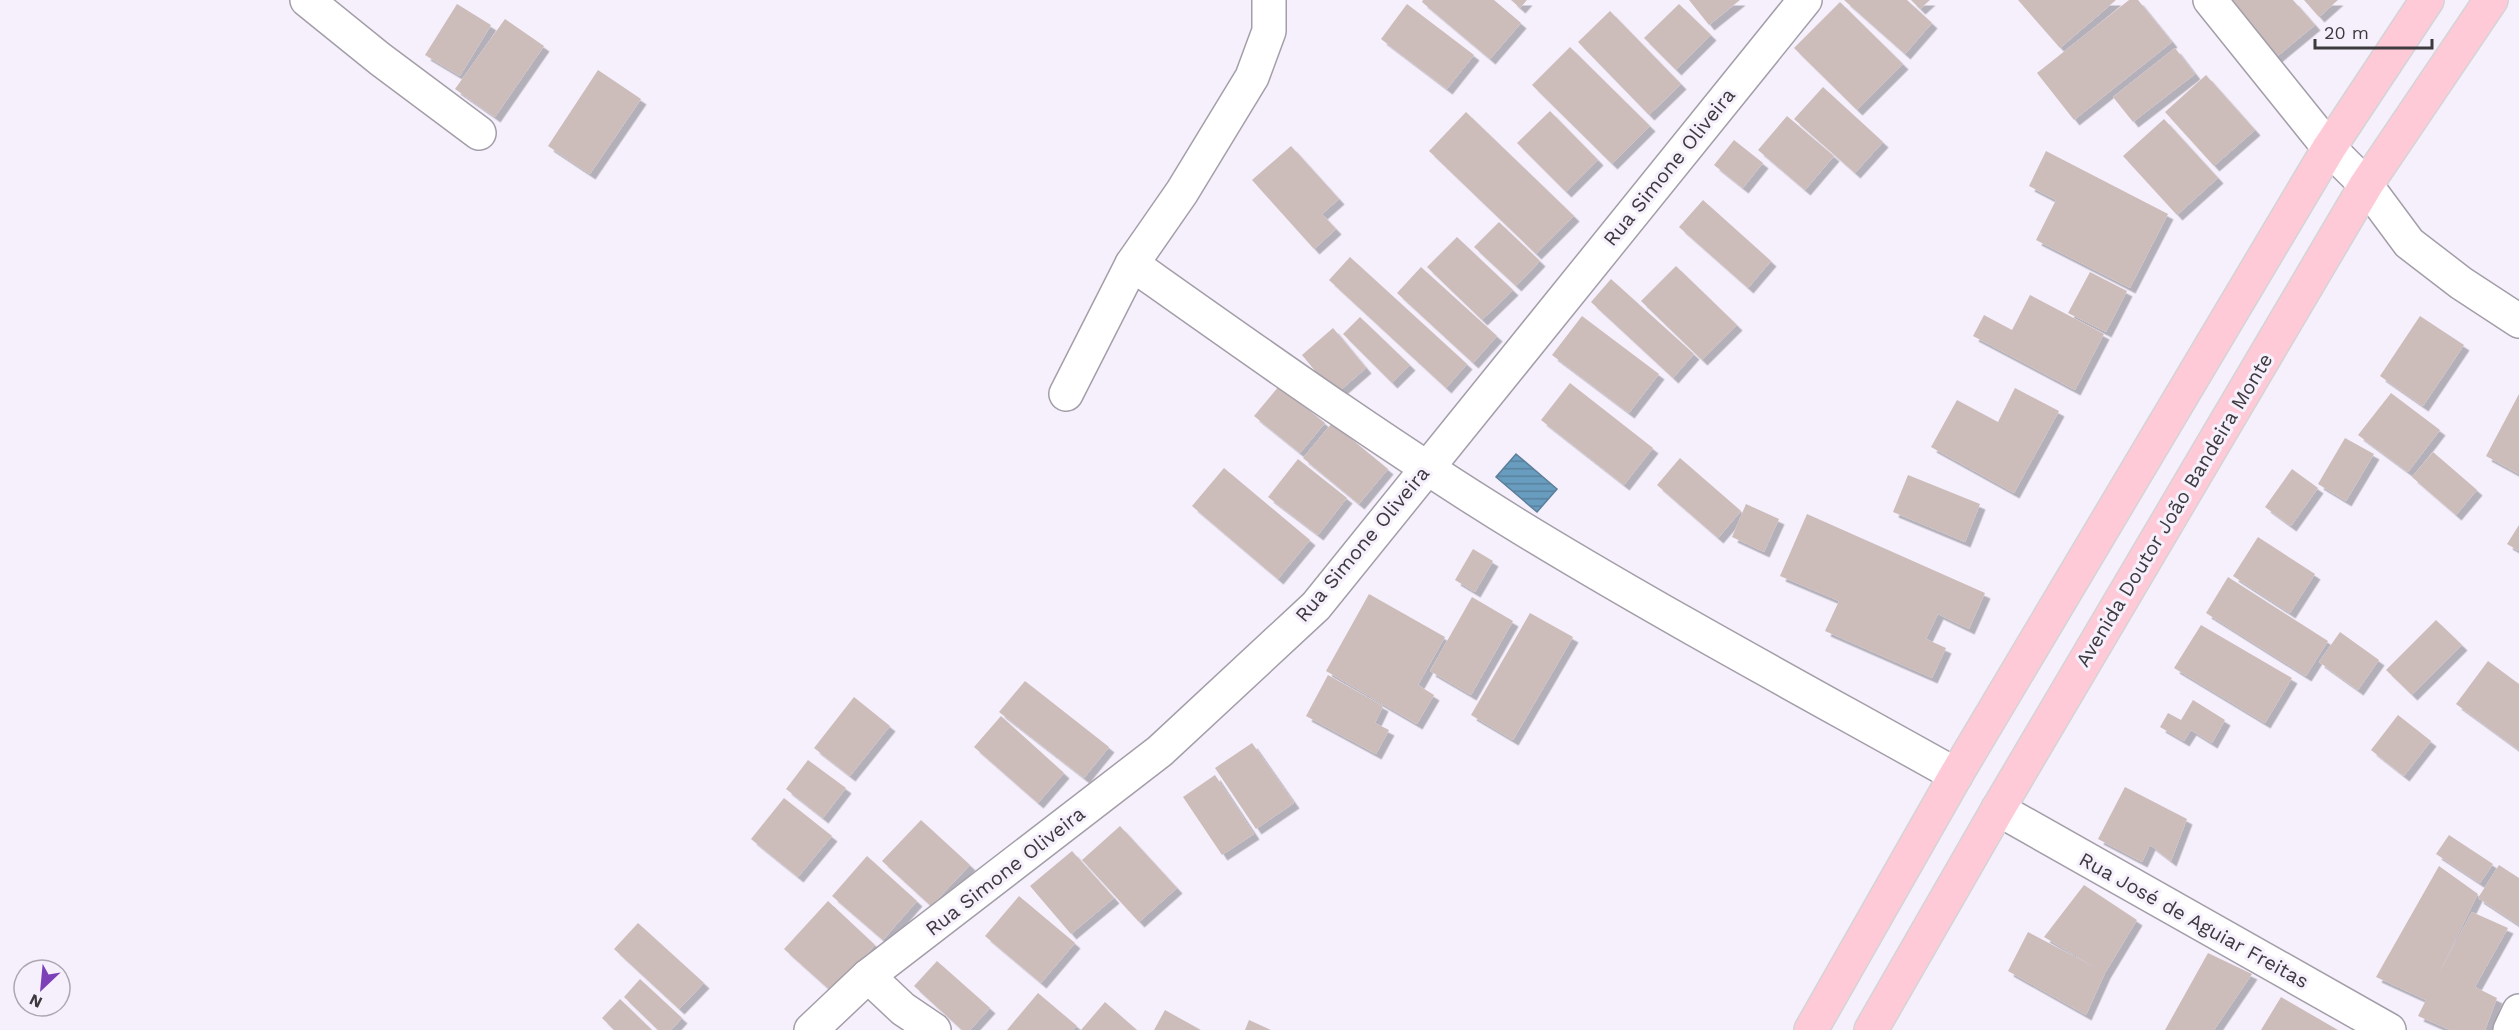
<svg xmlns="http://www.w3.org/2000/svg" width="2519" height="1030" viewBox="0 0 2519 1030" font-family="'Work Sans',sans-serif">
	<defs>
		<pattern id="water-rules" width="6" height="5" patternUnits="userSpaceOnUse" patternTransform="scale(1.5)"><rect width="6" height="5" fill="#699dbf"/><path d="M0 2.5h6" fill="none" stroke="#58819d"/></pattern>
		<filter id="shadow"><feDropShadow dx="5.5" dy="5.5" stdDeviation="0" flood-color="#0004"/></filter>
	</defs>
	<rect width="100%" height="100%" fill="#f6f0fc"/>
	<!-- water -->
	<path fill="url(#water-rules)" stroke="#5c7f99" stroke-width="1.5" d="M1516,454L1557,489L1537,512L1496,477Z"/>
	<!-- building -->
	<g fill="#ccbdbb" filter="url(#shadow)">
		<path d="M1423,0H1494L1521,23L1490,59L1422,2Z"/>
		<path d="M1511,0H1527L1520,8Z"/>
		<path d="M1689,0H1740L1709,25Z"/>
		<path d="M1844,0H1907L1932,23L1905,54Z"/>
		<path d="M1911,0H1930L1920,9Z"/>
		<path d="M2018,0H2116L2060,48Z"/>
		<path d="M2129,0H2138L2172,42L2074,120L2037,73Z"/>
		<path d="M2223,0H2293L2315,25L2274,59Z"/>
		<path d="M2304,0H2338L2319,17Z"/>
		<path d="M1840,2L1903,64L1857,110L1794,48Z"/>
		<path d="M457,4L491,25L460,76L425,55Z"/>
		<path d="M1407,4L1474,55L1447,89L1381,39Z"/>
		<path d="M1679,4L1711,35L1676,70L1644,38Z"/>
		<path d="M1610,11L1681,84L1649,115L1578,42Z"/>
		<path d="M505,19L544,46L495,117L455,89Z"/>
		<path d="M1570,47L1650,126L1612,164L1532,85Z"/>
		<path d="M2175,48L2195,74L2133,122L2113,97Z"/>
		<path d="M598,70L641,99L590,174L548,146Z"/>
		<path d="M2206,75L2255,130L2214,166L2165,112Z"/>
		<path d="M1823,87L1883,142L1855,173L1794,119Z"/>
		<path d="M1550,111L1598,160L1566,192L1517,143Z"/>
		<path d="M1466,112L1574,216L1536,254L1429,151Z"/>
		<path d="M1787,116L1834,156L1805,190L1758,150Z"/>
		<path d="M2164,119L2218,178L2177,215L2123,156Z"/>
		<path d="M1734,140L1763,163L1743,188L1714,165Z"/>
		<path d="M1291,146L1339,199L1322,214L1336,229L1314,249L1252,180Z"/>
		<path d="M2046,151L2168,214L2130,288L2036,240L2056,200L2029,186Z"/>
		<path d="M1703,200L1771,261L1748,288L1679,227Z"/>
		<path d="M1499,222L1540,261L1516,286L1474,247Z"/>
		<path d="M1457,237L1513,290L1482,320L1427,267Z"/>
		<path d="M1350,257L1467,364L1446,388L1329,280Z"/>
		<path d="M1676,266L1737,325L1702,360L1641,301Z"/>
		<path d="M1421,267L1497,336L1473,363L1397,293Z"/>
		<path d="M2090,272L2127,291L2106,332L2068,313Z"/>
		<path d="M1611,279L1694,354L1673,378L1591,302Z"/>
		<path d="M2030,295L2104,334L2075,390L1973,336L1984,315L2012,330Z"/>
		<path d="M1582,316L1659,374L1629,413L1552,355Z"/>
		<path d="M2420,316L2464,345L2423,406L2380,376Z"/>
		<path d="M1360,317L1410,365L1392,383L1343,334Z"/>
		<path d="M1333,328L1366,368L1335,395L1302,355Z"/>
		<path d="M1570,383L1653,448L1624,485L1541,420Z"/>
		<path d="M1279,386L1325,423L1300,453L1254,416Z"/>
		<path d="M2015,388L2059,411L2014,493L1931,447L1957,400L1998,422Z"/>
		<path d="M2391,393L2440,430L2408,472L2358,435Z"/>
		<path d="M2519,394V474L2486,456Z"/>
		<path d="M1332,423L1388,469L1359,504L1303,458Z"/>
		<path d="M2345,438L2374,454L2346,501L2318,484Z"/>
		<path d="M2433,452L2477,490L2456,515L2412,477Z"/>
		<path d="M1680,458L1741,511L1718,538L1657,485Z"/>
		<path d="M1298,459L1347,498L1318,535L1268,497Z"/>
		<path d="M1224,468L1310,540L1278,579L1192,506Z"/>
		<path d="M2292,469L2318,488L2291,526L2265,507Z"/>
		<path d="M1908,475L1980,504L1965,542L1893,512Z"/>
		<path d="M1746,504L1779,519L1764,552L1732,537Z"/>
		<path d="M1807,514L1985,593L1969,629L1938,614L1926,639L1946,648L1932,678L1825,631L1839,601L1780,576Z"/>
		<path d="M2519,525V551L2507,544Z"/>
		<path d="M2258,537L2315,574L2290,613L2233,576Z"/>
		<path d="M1473,549L1493,561L1475,592L1455,580Z"/>
		<path d="M2228,577L2328,641L2306,676L2206,613Z"/>
		<path d="M1369,594L1445,637L1418,685L1434,695L1417,724L1326,671Z"/>
		<path d="M1472,597L1513,621L1471,695L1430,671Z"/>
		<path d="M1530,613L1573,637L1513,740L1471,715Z"/>
		<path d="M2436,620L2462,645L2412,695L2386,670Z"/>
		<path d="M2201,625L2292,678L2265,723L2174,668Z"/>
		<path d="M2340,632L2379,660L2358,690L2319,662Z"/>
		<path d="M2488,661L2519,684V750L2456,704Z"/>
		<path d="M1328,675L1383,706L1375,723L1389,730L1376,754L1306,716Z"/>
		<path d="M1025,681L1109,747L1084,778L999,712Z"/>
		<path d="M854,697L890,726L850,776L814,748Z"/>
		<path d="M2193,700L2225,720L2212,743L2191,730L2184,741L2160,727L2168,713L2181,720Z"/>
		<path d="M2398,715L2431,741L2404,776L2371,750Z"/>
		<path d="M1001,716L1064,773L1038,803L974,747Z"/>
		<path d="M1252,743L1294,803L1256,829L1215,768Z"/>
		<path d="M808,760L846,788L823,818L786,789Z"/>
		<path d="M1215,775L1254,834L1222,855L1183,797Z"/>
		<path d="M2125,787L2187,819L2171,861L2150,845L2142,862L2098,839Z"/>
		<path d="M784,798L832,836L798,877L751,839Z"/>
		<path d="M921,820L970,865L931,906L882,861Z"/>
		<path d="M1120,826L1177,888L1139,922L1082,860Z"/>
		<path d="M2449,835L2493,864L2480,883L2436,854Z"/>
		<path d="M1072,851L1114,898L1071,934L1030,886Z"/>
		<path d="M867,856L917,901L883,940L832,896Z"/>
		<path d="M2499,865L2519,878V925L2478,898Z"/>
		<path d="M2439,866L2478,894L2438,975L2472,912L2508,928L2475,987L2497,998L2485,1030H2450L2418,1016L2426,1000L2376,977Z"/>
		<path d="M2084,885L2137,920L2105,973L2086,1015L2008,971L2028,932L2096,968L2044,937Z"/>
		<path d="M1019,896L1075,943L1041,983L985,936Z"/>
		<path d="M828,901L875,945L832,992L784,949Z"/>
		<path d="M638,923L704,983L679,1009L614,949Z"/>
		<path d="M2208,953L2252,974L2214,1030H2165Z"/>
		<path d="M937,961L990,1008L970,1030H962L914,986Z"/>
		<path d="M640,979L682,1018L671,1030H658L624,997Z"/>
		<path d="M1038,993L1077,1026L1073,1030H1007Z"/>
		<path d="M2281,997L2338,1030H2261Z"/>
		<path d="M620,999L652,1030H614L602,1018Z"/>
		<path d="M1105,1002L1137,1030H1081Z"/>
		<path d="M1165,1010L1201,1030H1154Z"/>
		<path d="M1249,1020L1271,1030H1245Z"/>
	</g>
	<g fill="none" stroke-linecap="round" stroke-linejoin="round">
		<defs>
			<g id="minor">
				<path d="M307,0L380,59L479,133"/>
				<path d="M2210,0L2329,148L2366,185L2409,243L2461,283L2519,321"/>
				<path d="M1132,264C1262,356 1392,449 1528,532C1668,617 1813,695 1956,775"/>
				<path d="M1066,394L1132,264L1182,192L1252,77L1269,31V0"/>
				<path d="M1998,809L2389,1030"/>
				<path d="M868,976L903,1009L934,1030"/>
				<path d="M811,1030L868,976L1160,751L1316,606L1805,0"/>
				<path d="M2510,1030L2519,1011"/>
			</g>
			<g id="major">
				<path d="M1811,1030L1956,775L2329,148L2427,0"/>
				<path d="M1871,1030L1998,809L2366,185L2491,0"/>
			</g>
		</defs>
		<!-- minor casing -->
		<use href="#minor" stroke="#a49ea9" stroke-width="36"/>
		<!-- major casing -->
		<use href="#major" stroke="#d4d4d5" stroke-width="36"/>
		<!-- minor -->
		<use href="#minor" stroke="#fff" stroke-width="33"/>
		<!-- major -->
		<use href="#major" stroke="#fecad7" stroke-width="33"/>
	</g>
	<g text-anchor="middle" stroke-width="6" stroke-linejoin="round" paint-order="stroke">
		<!-- street labels -->
		<g font-size="20" fill="#3d3a3f" stroke="#f6f0fc">
			<text transform="translate(1669 167) rotate(-51)" y="7">Rua Simone Oliveira</text>
			<text transform="translate(2174 510) rotate(-59)" y="7">Avenida Doutor João Bandeira Monte</text>
			<text transform="translate(1362 544) rotate(-50)" y="7">Rua Simone Oliveira</text>
			<text transform="translate(1005 871) rotate(-38)" y="7">Rua Simone Oliveira</text>
			<text transform="translate(2194 920) rotate(29)" y="7">Rua José de Aguiar Freitas</text>
		</g>
	</g>
	<!-- north arrow -->
	<g transform="translate(42 988) rotate(206)"><circle r="28" fill="#f6f0fc" stroke="#aca7b0" stroke-width="1.5"/>
	<path d="M0-4.5L10 22L0 15L-10 22Z" fill="#7c41b7"/>
	<text y="-9" font-size="16" font-weight="bold" text-anchor="middle" fill="#3d3a3f">N</text>
	</g>
	<!-- scale -->
	<path d="M2315 39v9h117v-9" fill="none" stroke="#3d3a3f" stroke-width="3"/>
	<text x="2324" y="39" font-size="18" fill="#3d3a3f" stroke="#f6f0fc" stroke-width="4.5" paint-order="stroke">20 m</text>
</svg>
